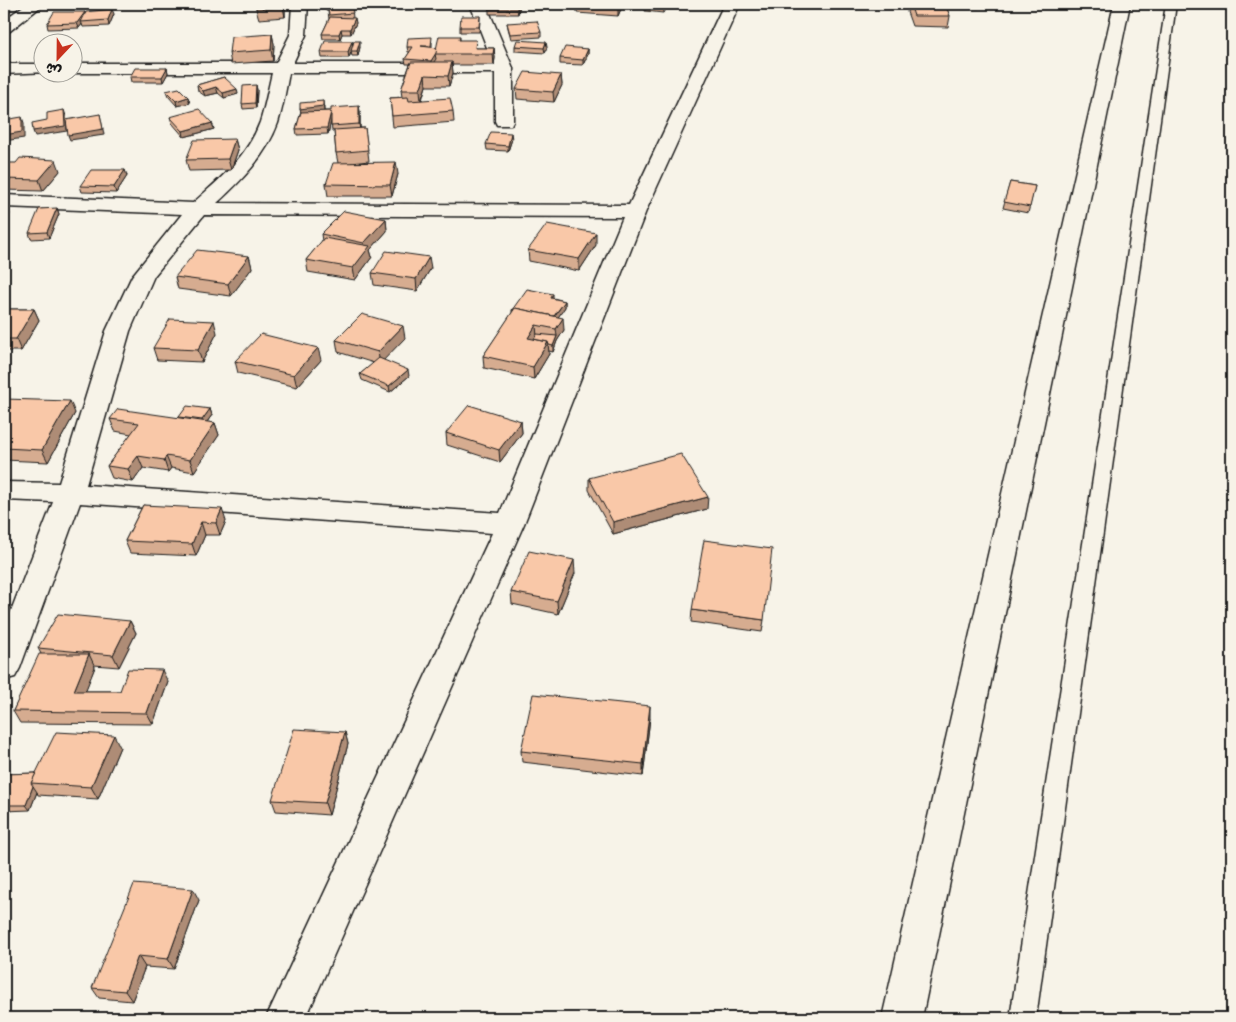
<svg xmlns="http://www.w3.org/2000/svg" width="1236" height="1022" viewBox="0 0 1236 1022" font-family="Caveat,'Playpen Sans Arabic',sans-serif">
	<rect width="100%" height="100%" fill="#f7f3e8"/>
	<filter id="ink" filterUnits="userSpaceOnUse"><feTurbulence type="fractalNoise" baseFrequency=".02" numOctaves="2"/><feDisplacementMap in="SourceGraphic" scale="10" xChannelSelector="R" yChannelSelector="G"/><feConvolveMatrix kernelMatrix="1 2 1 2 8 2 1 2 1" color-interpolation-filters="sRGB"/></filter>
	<g filter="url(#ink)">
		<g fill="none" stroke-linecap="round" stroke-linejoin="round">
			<defs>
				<path id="lane" d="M1166,4H1176L1036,1018H1010Z"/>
				<g id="street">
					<path d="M26,4H44L10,31L4,33V20Z"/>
					<path d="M292,4H308L306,35L293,63H493L470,4H486L513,68V121L511,125H497L495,121V73H289C286,89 283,107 278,123C266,156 242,180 217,203L629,205L724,4H740L646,211L524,524L306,1018H266L492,533L80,503L20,668L15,677L4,680V629L53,502L4,500V482L59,483L106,331L132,276L182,214L4,207V195L193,203C220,179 247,157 260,122C265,107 268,89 272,73H72L69,72H72V63H276L290,35ZM204,215L623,217L500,513L86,485L130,331L154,276Z"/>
					<path d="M1114,4H1130L922,1018H882Z"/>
					<path d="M4,64H42V72H48L4,74Z"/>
				</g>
			</defs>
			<!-- lane casing -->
			<use href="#lane" stroke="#1c1c1c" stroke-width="3"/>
			<!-- street casing -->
			<use href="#street" stroke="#1c1c1c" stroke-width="3"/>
			<!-- lane -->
			<use href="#lane" fill="#f7f3e8" fill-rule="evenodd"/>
			<!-- street -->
			<use href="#street" fill="#f7f3e8" fill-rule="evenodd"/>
		</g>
		<!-- wall -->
		<g fill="#d6ac90" stroke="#1c1c1c">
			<path d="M257,4H285V17L259,19L256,9Z"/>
			<path d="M346,4L345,8H352L353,18L356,23L351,34H342L340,39H323L322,34L329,19L328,11H326L325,6Z"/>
			<path d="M520,4L518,14H489V9Z"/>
			<path d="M577,4H623L618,16L577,13Z"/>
			<path d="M909,4H945L950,16L948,27L912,26L907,12Z"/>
			<path d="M961,4H980L979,8L961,7Z"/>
			<path d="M667,5L663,13L645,11V6Z"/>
			<path d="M85,12V13L114,14L109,26L83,27L82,24L79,28L48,29L47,24Z"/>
			<path d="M480,16V21L479,32H460V27Z"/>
			<path d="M507,23L541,32V37L511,39L508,28Z"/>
			<path d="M272,34L274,44L273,61L231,64L229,53Z"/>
			<path d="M460,36V40L477,48H494L495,58L494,65H452L453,73L449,86H426L422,100L453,111L454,122L393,127L390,98L402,97L401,90L410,64H406L405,59L410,52H408L407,47L432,42V48H437Z"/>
			<path d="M353,44L360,47L358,56H352L351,52L349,58H322L321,52Z"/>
			<path d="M515,46L547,47L545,53L515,51Z"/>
			<path d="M588,49V54L583,65L560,64V58Z"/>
			<path d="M167,68L168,73L163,82H131L130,77Z"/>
			<path d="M561,75L562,85L554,102L517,99L516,89Z"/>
			<path d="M224,77L238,94L224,98L218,93L205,96L198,91L197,85Z"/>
			<path d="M256,85L257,90L256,108L243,109L242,104Z"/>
			<path d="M166,91L188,97L190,103L177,106L168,96Z"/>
			<path d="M324,106V111H360V128H365L369,161L351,163L398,174L392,196H328L326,184L338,163L336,153L334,131H332L331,121L328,134L297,135L296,129L301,112L300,109Z"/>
			<path d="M170,117L212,123L214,129L184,137L172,123Z"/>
			<path d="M235,139L238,150L231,170L189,171L186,160Z"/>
			<path d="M512,139L508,151L487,150L486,144Z"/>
			<path d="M4,163L60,171L43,191L4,190Z"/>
			<path d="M125,170L127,176L116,193L82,192L80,186Z"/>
			<path d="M1010,182L1035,186L1028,213L1003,208Z"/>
			<path d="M57,208L59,214L49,238L31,239L29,233Z"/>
			<path d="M386,219L387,231L370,250L372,257L355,280L308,272L306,260L322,241L321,234Z"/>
			<path d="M596,245L579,271L529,261L528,250Z"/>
			<path d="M249,256L252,268L231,296L178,289L175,277Z"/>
			<path d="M431,268L417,291L374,285L372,273Z"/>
			<path d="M553,294V298L565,301V307L558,317L564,330L557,341L553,352L549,351V354L534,379L484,368L483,356L512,313V310Z"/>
			<path d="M4,309H34L39,320L21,351H4Z"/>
			<path d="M217,333L202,362L157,360L153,348Z"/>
			<path d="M405,338L383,360L409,376L390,392L362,380L360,374L374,363L338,352L336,340Z"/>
			<path d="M321,360L297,387L238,373L235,361Z"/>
			<path d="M4,399L75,413L48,462L4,460Z"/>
			<path d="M210,409L212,415L207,422L215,423L219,435L194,472L171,468L168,472L143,468L133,482L112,478L107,466L131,434L115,431L110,419L179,418V417Z"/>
			<path d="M521,421L522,433L500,462L447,445L446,433Z"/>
			<path d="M589,478L707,509L613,534L589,490Z"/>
			<path d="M143,505L226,521L220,535H205L196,556L130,553L125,541Z"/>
			<path d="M575,573L558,614L512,604L511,592Z"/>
			<path d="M692,610L764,620L762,632L691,622Z"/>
			<path d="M130,621L136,633L119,667L94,665L95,667L85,691H120L168,682L153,724L20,723L13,711L41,654L38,648Z"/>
			<path d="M650,718L643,776L522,762L521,751Z"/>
			<path d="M345,732L348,744L329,815L276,811L272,800Z"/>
			<path d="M120,747L98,799L38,795L37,792L30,810L4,811V774L36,773Z"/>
			<path d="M199,900L174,969L145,967L132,1001L99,998L92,988Z"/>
		</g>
		<!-- shaded-wall -->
		<g fill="#ae8c76" stroke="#1c1c1c">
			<path d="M8,4H13V6L4,14V8Z"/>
			<path d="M283,4H285V17L283,7Z"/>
			<path d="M518,4H520L518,14L517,9Z"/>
			<path d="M619,4H623L618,16V6Z"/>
			<path d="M665,4H667V5L663,13V8Z"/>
			<path d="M112,9L114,14L109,26L108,20Z"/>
			<path d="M85,12L86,17L81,22L82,24L79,28L77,23Z"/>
			<path d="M355,18L356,23L351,34L350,29Z"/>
			<path d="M341,29L342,34L340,39L339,34Z"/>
			<path d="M272,34L274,44L273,61L271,50Z"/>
			<path d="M352,41L353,46L349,58L348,52Z"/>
			<path d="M360,41V47L358,56L357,51Z"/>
			<path d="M546,42L547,47L545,53L544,48Z"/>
			<path d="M438,48L435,54L436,59L431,66V61Z"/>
			<path d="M494,48L495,58L494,65L493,54Z"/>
			<path d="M588,49V54L583,65V60Z"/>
			<path d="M452,62L453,73L449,86L448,76Z"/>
			<path d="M167,68L168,73L163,82L162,77Z"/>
			<path d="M425,75L426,86L421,101L420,90Z"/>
			<path d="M561,75L562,85L554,102L553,92Z"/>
			<path d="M256,85L257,90L256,108L255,103Z"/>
			<path d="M216,87L218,93L205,96L203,91Z"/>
			<path d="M237,89L238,94L224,98L223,93Z"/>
			<path d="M188,97L190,103L177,106L176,101Z"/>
			<path d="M323,101L324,112L301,114L300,109Z"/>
			<path d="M359,106L360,111V129L359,124Z"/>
			<path d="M64,110L66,116L67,131L35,136L33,131Z"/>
			<path d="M331,112L332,117L328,134L327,128Z"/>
			<path d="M100,114L104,135L70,140L68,135Z"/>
			<path d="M22,117L24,123V138L4,141V135Z"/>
			<path d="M212,123L214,129L184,137L183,131Z"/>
			<path d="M511,133L512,139L508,151V146Z"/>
			<path d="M235,139L238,150L231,170L228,159Z"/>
			<path d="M56,160L60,171L43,191L39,180Z"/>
			<path d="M396,162L398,174L392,196L390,185Z"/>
			<path d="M125,170L127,176L116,193L114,187Z"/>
			<path d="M5,203L10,214L4,224V205Z"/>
			<path d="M57,208L59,214L49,238L47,232Z"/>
			<path d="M386,219L387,231L370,250L372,257L355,280L353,268L365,252L364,243Z"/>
			<path d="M596,233V245L579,271V259Z"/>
			<path d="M249,256L252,268L231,296L228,284Z"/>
			<path d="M429,257L431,268L417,291L416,279Z"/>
			<path d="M565,301V307L553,325V318Z"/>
			<path d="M34,309L39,320L21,351L16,339Z"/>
			<path d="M563,318L564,330L557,341L553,352V346L557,336L556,329Z"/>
			<path d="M214,321L217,333L202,362L198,350Z"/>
			<path d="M536,325L537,337L528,350V338Z"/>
			<path d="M403,326L405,338L380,364L378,352Z"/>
			<path d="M548,342L549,354L534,379L533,367Z"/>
			<path d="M318,348L321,360L297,387L294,375Z"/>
			<path d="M408,370L409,376L390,392L389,386Z"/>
			<path d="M70,401L75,413L48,462L42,450Z"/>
			<path d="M210,409L212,415L204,426L202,420Z"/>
			<path d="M521,421L522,433L500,462L499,450Z"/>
			<path d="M215,423L219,435L194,472L190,460Z"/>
			<path d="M138,456L143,468L133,482L128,469Z"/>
			<path d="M166,456L171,468L168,472L164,460Z"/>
			<path d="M708,497L707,509L613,534V522Z"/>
			<path d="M222,509L226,521L220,535L216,523Z"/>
			<path d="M201,522L205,535L196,556L192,544Z"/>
			<path d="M574,560L575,573L558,614L557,601Z"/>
			<path d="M130,621L136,633L119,667L113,655Z"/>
			<path d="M89,654L95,667L81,702L74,691Z"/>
			<path d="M162,670L168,682L153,724L147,713Z"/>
			<path d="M650,706V718L643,776V764Z"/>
			<path d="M345,732L348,744L329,815L325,803Z"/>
			<path d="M114,735L120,747L98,799L91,787Z"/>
			<path d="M33,786L37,792L30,810L26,805Z"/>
			<path d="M193,889L199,900L174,969L168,959Z"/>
			<path d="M138,956L145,967L132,1001L125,991Z"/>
		</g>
		<!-- building -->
		<g fill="#f9c8a8" stroke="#1c1c1c">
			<path d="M4,4H8L4,8Z"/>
			<path d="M257,4H283V7L256,9Z"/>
			<path d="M326,4H344L343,6H325Z"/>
			<path d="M490,4H518L517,9H489Z"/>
			<path d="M590,4H619L618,6Z"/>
			<path d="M646,4H665L663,8L645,6Z"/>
			<path d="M910,4H945L950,16H914Z"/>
			<path d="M352,8L353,13L329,15L328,9Z"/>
			<path d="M112,9L108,20L81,22L86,12Z"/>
			<path d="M54,12H85L77,23L47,24Z"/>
			<path d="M461,16H480L479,27H460Z"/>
			<path d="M330,17L355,18L350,29H341L339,34H322Z"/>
			<path d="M537,21L541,32L510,34L507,23Z"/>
			<path d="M272,34L271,50L229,53L231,37Z"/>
			<path d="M439,36H460L459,40H476L475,48H494L493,54H435Z"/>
			<path d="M432,37L431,46H421L437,48L436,53L431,61L405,59L413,47H407L408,38Z"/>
			<path d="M517,40L546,42L544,48L515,46Z"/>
			<path d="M325,41H352L348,52H321Z"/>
			<path d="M354,41H360L357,51H351Z"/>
			<path d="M565,47L588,49L583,60L560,58Z"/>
			<path d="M411,62H452L448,76L425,75L420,90H401Z"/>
			<path d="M135,68H167L162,77H130Z"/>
			<path d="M525,72L561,75L553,92L516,89Z"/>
			<path d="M224,77L237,89L223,93L216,87L203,91L197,85Z"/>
			<path d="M256,85L255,103L242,104L243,86Z"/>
			<path d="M179,88L188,97L176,101L166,91Z"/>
			<path d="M408,97L409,101L450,98L453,111L392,116L390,98Z"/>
			<path d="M323,101V106L300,109V103Z"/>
			<path d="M359,106V124L331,126V112L327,128L296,129L301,112L331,111V108Z"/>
			<path d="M199,109L212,123L183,131L170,117Z"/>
			<path d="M64,110L65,126L33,131L32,123L47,120V113Z"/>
			<path d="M100,114L103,129L68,135L66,120Z"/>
			<path d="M22,117V132L4,135V120Z"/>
			<path d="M365,128L368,150L336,153L334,130Z"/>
			<path d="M491,132L511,133L508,146L486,144Z"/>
			<path d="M235,139L228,159L186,160L194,140Z"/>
			<path d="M20,158L56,160L39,180L4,179V163H16Z"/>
			<path d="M396,162L390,185L326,184L333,163Z"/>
			<path d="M91,170H125L114,187L80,186Z"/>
			<path d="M1010,182L1035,186L1030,207L1004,202Z"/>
			<path d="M57,208L47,232L29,233L39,209Z"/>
			<path d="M344,211L386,219L364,243L321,234Z"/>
			<path d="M547,224L596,233L579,259L528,250Z"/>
			<path d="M324,238L370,246L353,268L306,260Z"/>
			<path d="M197,250L249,256L228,284L175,277Z"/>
			<path d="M386,251L429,257L416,279L372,273Z"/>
			<path d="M527,289L553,294L551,298L565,301L554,316L515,308L513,310H512Z"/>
			<path d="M515,308L563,318L556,329L536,325L528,338L548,342L533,367L483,356Z"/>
			<path d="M4,309H34L16,339H4Z"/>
			<path d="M362,314L403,326L378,352L336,340Z"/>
			<path d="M170,319L214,321L198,350L153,348Z"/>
			<path d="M261,334L318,348L294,375L235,361Z"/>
			<path d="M537,334L557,336L553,346L549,345L548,342L534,339Z"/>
			<path d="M379,358L408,370L389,386L360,374Z"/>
			<path d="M4,399L70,401L42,450L4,448Z"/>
			<path d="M469,405L521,421L499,450L446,433Z"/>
			<path d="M187,406L210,409L202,420L179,417Z"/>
			<path d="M118,409L215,423L190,460L166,456L164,460L138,456L128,469L107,466L139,423L110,419Z"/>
			<path d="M681,454L708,497L613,522L589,478Z"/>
			<path d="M143,505L222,509L216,523L201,522L192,544L125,541Z"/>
			<path d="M704,540L772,549L764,620L692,610Z"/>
			<path d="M529,551L574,560L557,601L511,592Z"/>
			<path d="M58,614L130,621L113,655L38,648Z"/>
			<path d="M39,654H89L74,691H120L128,669L162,670L147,713L13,711Z"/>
			<path d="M533,694L650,706L643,764L521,751Z"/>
			<path d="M294,729L345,732L325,803L272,800Z"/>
			<path d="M56,732L114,735L91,787L31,783Z"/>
			<path d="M36,773L31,783L33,786L26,805H4V774Z"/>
			<path d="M134,884L193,889L168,959L138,956L125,991L92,988Z"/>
		</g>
	</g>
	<!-- margin -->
	<rect width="1236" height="1022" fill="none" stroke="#f7f3e8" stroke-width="20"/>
	<rect x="10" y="10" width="1216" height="1002" fill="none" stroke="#1c1c1c" stroke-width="2" filter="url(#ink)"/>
	<!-- north arrow -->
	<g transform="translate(58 58) rotate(202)"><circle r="24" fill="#f7f3e8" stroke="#9f9d96"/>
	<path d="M0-4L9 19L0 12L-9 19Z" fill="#c8321e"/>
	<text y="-8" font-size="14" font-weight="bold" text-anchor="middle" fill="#1c1c1c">ش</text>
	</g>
</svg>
